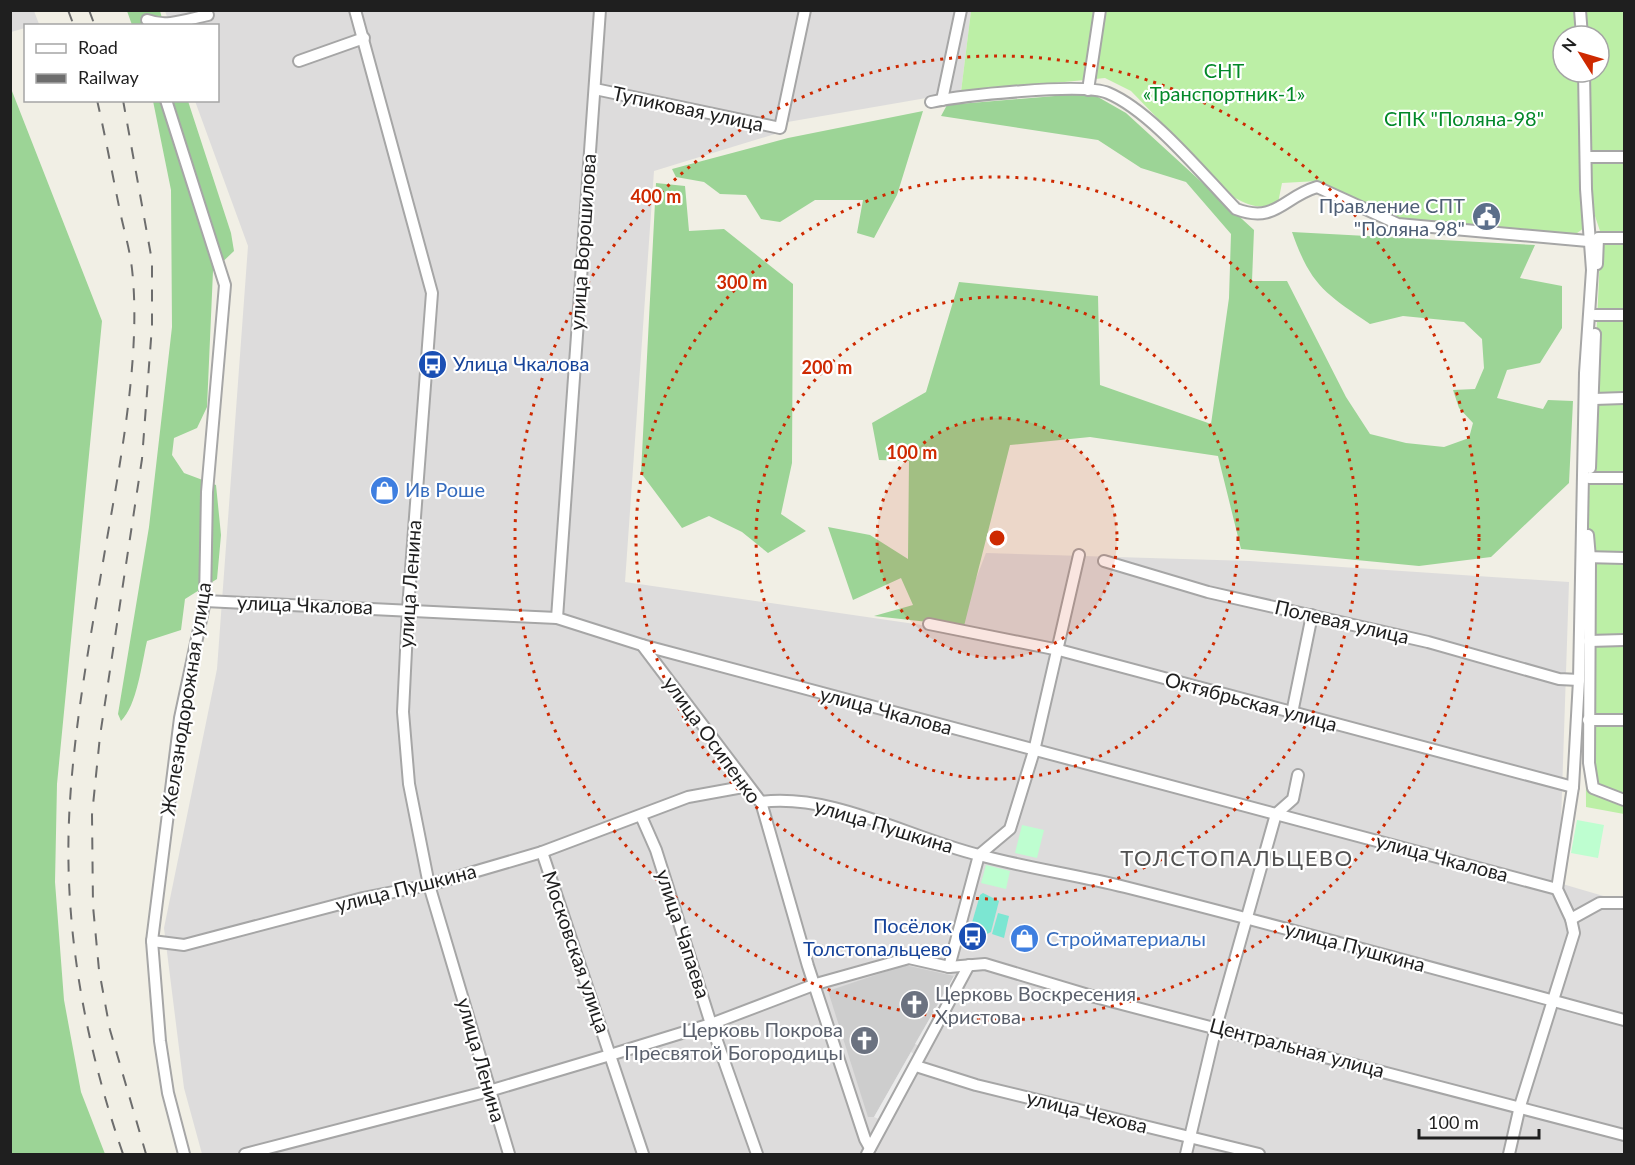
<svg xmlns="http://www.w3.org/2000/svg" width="1635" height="1165" viewBox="0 0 1635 1165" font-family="Lato,sans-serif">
	<rect width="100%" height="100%" fill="#f1efe5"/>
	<!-- residential -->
	<g fill="#dddcdc">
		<path d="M11,10L34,11L39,24L26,26L25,28L11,32Z"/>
		<path d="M165,11H971L961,92L776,124L775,134L654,171L625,582L956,630L986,553L1250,561L1569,582L1559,883L1624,902V1154H202L184,1088L164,928L217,669L248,246L195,101L218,100V26L170,25Z"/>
	</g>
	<!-- religious -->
	<path fill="#cdcdcd" d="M905,965L954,976L874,1117H868L828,991Z"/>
	<!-- grass -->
	<g fill="#bcefa6">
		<path d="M1624,10V814L1586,807L1585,585L1601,234L1588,195L1587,72H1599V36H1587L1586,11Z"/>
		<path d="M971,11H1576L1577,36H1563V72H1578L1584,228L1573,236L1408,224L1318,181L1282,183L1278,203C1262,210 1250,206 1235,198L1131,91L1105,78L961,92Z"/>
	</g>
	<!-- forest -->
	<g fill="#9cd496">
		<path d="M127,11H160L164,25H132Z"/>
		<path d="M10,86L102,321L57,784L55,882L64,1000L81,1092L105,1154H11Z"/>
		<path d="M1091,93L1126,113L1254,230L1252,281H1287L1346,397L1370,434L1406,443L1444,447L1469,438L1473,423L1459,408L1453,390L1475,389L1484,368L1482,339L1464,322L1403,316L1370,324C1325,293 1311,286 1292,232L1535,245L1520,278L1562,286V328L1540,363L1507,370L1497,398L1543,409L1548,400L1573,401L1569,483L1491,557L1419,566L1241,549L1218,456L1090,437L1010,445L964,626L874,616L913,605L901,578L853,600L828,527L870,535L908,559L909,461L879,460L872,423L926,392L959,282L1098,296L1100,385L1211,424L1229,298L1231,234L1186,182L1141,168L1098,140L941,116L947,105Z"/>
		<path d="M153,101H188L231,233L234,251L213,271L207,407L197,428L174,438L172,455L184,473L216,485L221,535L217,579L185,599L181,630L147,641C142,662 137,706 121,721L118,714L149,527L172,327L171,190Z"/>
		<path d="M923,111L897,195L874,238L857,233L863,200H815L780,222L761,219L746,195L720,194L704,182L676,177L672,169L788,138Z"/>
		<path d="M656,183L685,186L689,231L724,229L793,284L792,463L781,514L806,531L768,553L742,532L709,516L682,528L641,473Z"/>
	</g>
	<!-- park -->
	<g fill="#befed0">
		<path d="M1577,820L1604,825L1598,858L1571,853Z"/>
		<path d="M1022,825L1044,830L1037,858L1015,853Z"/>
		<path d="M986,865L1010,871L1006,889L981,883Z"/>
	</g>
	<!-- pitch -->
	<g fill="#7ce6d2">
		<path d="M983,893L999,901L991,932L987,934L973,930L971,926L980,895Z"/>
		<path d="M998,913L1009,916L1004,938L992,934Z"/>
	</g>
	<!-- parking -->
	<g fill="#ebebeb">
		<path d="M954,976L960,979L922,1047L915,1044Z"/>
		<path d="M911,1052L917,1056L881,1120L874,1117Z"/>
	</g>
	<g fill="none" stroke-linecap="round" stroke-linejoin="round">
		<defs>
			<g id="minor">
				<path d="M355,10L432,293L408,609L403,712L409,784L429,885L509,1154"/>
				<path d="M1580,10L1582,36"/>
				<path d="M147,20C167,28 188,19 208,15"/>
				<path d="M299,61L364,38"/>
				<path d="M595,89L780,128L805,10"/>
				<path d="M1088,90L1100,10"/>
				<path d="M166,100L225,285L207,492L205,601L180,718L152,941L160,1041L168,1093L184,1154"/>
				<path d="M942,100L961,10"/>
				<path d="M931,102C960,96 1083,82 1108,93C1151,111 1202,174 1236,209C1276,224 1283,197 1317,187L1398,224L1588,241"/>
				<path d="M1586,157H1624"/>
				<path d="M1597,264L1598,238H1624"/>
				<path d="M1595,315H1624"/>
				<path d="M1594,399L1624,398"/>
				<path d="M1590,468L1595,334"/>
				<path d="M1589,478H1624"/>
				<path d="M1588,535L1590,558L1589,763L1593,788L1624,800"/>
				<path d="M1584,557L1624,558"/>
				<path d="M1104,561L1208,592L1428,642L1559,679L1579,680"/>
				<path d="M205,601L557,618L642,645L1557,889"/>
				<path d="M557,618L600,10"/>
				<path d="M929,624L1059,650L1573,787"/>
				<path d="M1589,641L1624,640"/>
				<path d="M642,645L761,802L808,966L865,1139L870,1148"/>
				<path d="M1292,713L1312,615"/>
				<path d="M1588,720H1624"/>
				<path d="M641,816L656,850L711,1024L757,1154"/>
				<path d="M542,852L643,1154"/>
				<path d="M1571,919L1600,903H1624"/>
				<path d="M152,941L184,945L363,898L429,885L542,852L688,797L743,787L761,802C833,793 909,838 979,855C1027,868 1077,875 1125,887C1292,929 1458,975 1624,1020"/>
				<path d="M949,967L979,855L1010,829L1034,751L1079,555"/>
				<path d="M916,1066L976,1085L1259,1154"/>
				<path d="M245,1154L489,1091L610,1055L711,1024L816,984L909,958L949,967L985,964L1095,997L1624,1135"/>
				<path d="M867,1154L969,965"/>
				<path d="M1186,1154L1216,1027L1276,814L1293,799L1298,775"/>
				<path d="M1509,1154L1520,1106L1574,933L1571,919L1557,889L1573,787L1579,680L1585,373L1592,270L1586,189L1584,72"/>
			</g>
		</defs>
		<!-- minor casing -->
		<use href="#minor" stroke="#a6a6a6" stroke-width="14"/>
		<!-- minor -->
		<use href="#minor" stroke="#fff" stroke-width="10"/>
		<!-- rail -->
		<g stroke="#6d6d6d" stroke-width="2" stroke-dasharray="12 12" stroke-linecap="butt">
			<path d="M68,10L74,26"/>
			<path d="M89,10L95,26"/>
			<path d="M97,100C106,139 113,178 121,216C125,234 130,251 132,269C142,358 118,473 103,562C90,641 75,721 70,801C62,921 84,1041 123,1154"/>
			<path d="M123,100L152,261V326L142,459L100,736L92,815L93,906L99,970L110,1030L146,1154"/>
		</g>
	</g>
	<!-- distance rings -->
	<circle cx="997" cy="538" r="120" fill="#ce2900" fill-opacity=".12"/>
	<g fill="none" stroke="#ce2900" stroke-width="3" stroke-dasharray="3 6">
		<circle cx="997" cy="538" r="120"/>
		<circle cx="997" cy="538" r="241"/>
		<circle cx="997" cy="538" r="361"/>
		<circle cx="997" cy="538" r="482"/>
	</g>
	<!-- icons -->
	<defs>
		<symbol id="civic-disc" viewBox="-11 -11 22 22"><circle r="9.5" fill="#5c6f8a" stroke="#fff"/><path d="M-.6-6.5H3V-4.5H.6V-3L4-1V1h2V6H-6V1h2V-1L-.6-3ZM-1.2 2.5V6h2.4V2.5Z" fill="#fff"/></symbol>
		<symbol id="bus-disc" viewBox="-11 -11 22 22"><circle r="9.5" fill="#1a4fb4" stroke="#fff"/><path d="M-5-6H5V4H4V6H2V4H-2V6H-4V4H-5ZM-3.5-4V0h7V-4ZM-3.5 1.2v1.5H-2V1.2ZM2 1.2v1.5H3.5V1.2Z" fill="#fff"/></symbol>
		<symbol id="shop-disc" viewBox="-11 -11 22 22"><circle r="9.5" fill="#3f7fe0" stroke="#fff"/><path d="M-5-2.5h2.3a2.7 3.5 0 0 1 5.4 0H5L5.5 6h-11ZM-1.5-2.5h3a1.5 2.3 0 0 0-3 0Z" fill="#fff"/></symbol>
		<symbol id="church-disc" viewBox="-11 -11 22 22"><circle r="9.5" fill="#6b7280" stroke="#fff"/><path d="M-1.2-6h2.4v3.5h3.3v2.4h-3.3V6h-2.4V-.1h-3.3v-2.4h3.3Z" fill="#fff"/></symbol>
	</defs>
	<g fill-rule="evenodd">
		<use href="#civic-disc" x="1470" y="200" width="33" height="33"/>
		<use href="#bus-disc" x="416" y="348" width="33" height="33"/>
		<use href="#shop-disc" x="368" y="474" width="33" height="33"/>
		<use href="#bus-disc" x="956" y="920" width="33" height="33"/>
		<use href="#shop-disc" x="1008" y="922" width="33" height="33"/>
		<use href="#church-disc" x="898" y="988" width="33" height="33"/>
		<use href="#church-disc" x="848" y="1024" width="33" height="33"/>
	</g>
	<g text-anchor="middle" stroke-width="4.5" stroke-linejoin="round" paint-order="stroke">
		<!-- park labels -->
		<g font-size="20" fill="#028828" stroke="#fff">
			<text x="1224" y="78">СНТ<tspan x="1224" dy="23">«Транспортник-1»</tspan></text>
			<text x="1464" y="126">СПК "Поляна-98"</text>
		</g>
		<!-- street labels -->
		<g font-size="20" fill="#1f1f1f" stroke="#fff">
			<text transform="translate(688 109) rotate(12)" y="7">Тупиковая улица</text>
			<text transform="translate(583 242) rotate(-86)" y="7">улица Ворошилова</text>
			<text transform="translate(410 584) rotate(-86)" y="7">улица Ленина</text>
			<text transform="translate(305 605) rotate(2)" y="7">улица Чкалова</text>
			<text transform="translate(1342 622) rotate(13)" y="7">Полевая улица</text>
			<text transform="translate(186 699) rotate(-81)" y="7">Железнодорожная улица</text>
			<text transform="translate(1251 702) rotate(15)" y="7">Октябрьская улица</text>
			<text transform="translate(886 711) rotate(15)" y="7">улица Чкалова</text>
			<text transform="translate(712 740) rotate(54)" y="7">улица Осипенко</text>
			<text transform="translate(884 826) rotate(17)" y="7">улица Пушкина</text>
			<text transform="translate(1442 858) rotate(15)" y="7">улица Чкалова</text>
			<text transform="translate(406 888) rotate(-14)" y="7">улица Пушкина</text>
			<text transform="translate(683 934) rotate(72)" y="7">улица Чапаева</text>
			<text transform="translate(1355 947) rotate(15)" y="7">улица Пушкина</text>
			<text transform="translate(576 952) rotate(71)" y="7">Московская улица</text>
			<text transform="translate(1297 1048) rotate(15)" y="7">Центральная улица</text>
			<text transform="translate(481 1060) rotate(74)" y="7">улица Ленина</text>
			<text transform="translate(1087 1112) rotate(14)" y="7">улица Чехова</text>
		</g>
		<!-- service labels -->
		<g font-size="20" fill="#4e5e75" stroke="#fff" text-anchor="end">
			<text x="1465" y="213">Правление СПТ<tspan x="1465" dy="23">"Поляна 98"</tspan></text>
		</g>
		<!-- transit labels -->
		<g font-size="20" fill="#164399" stroke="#fff" text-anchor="start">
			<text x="453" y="371">Улица Чкалова</text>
			<text x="952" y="933" text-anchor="end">Посёлок<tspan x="952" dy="23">Толстопальцево</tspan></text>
		</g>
		<!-- shop labels -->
		<g font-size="20" fill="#366cbe" stroke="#fff" text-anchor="start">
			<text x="405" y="497">Ив Роше</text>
			<text x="1046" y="946">Стройматериалы</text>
		</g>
		<!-- worship labels -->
		<g font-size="20" fill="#5b616d" stroke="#fff" text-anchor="start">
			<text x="935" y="1001">Церковь Воскресения<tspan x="935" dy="23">Христова</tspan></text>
			<text x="843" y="1037" text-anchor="end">Церковь Покрова<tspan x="843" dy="23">Пресвятой Богородицы</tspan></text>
		</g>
		<!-- quarter labels -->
		<g font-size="22" letter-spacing="1.5" fill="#525252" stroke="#fff">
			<text x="1237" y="866">ТОЛСТОПАЛЬЦЕВО</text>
		</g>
	</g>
	<circle cx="997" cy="538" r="9" fill="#ce2900" stroke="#fff" stroke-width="3"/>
	<g font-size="18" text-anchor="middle" font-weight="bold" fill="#ce2900" stroke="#fff" stroke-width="4.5" stroke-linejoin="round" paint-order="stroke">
		<text x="656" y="203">400 m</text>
		<text x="742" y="289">300 m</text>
		<text x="827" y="374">200 m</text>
		<text x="912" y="459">100 m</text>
	</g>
	<!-- border -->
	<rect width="1635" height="1165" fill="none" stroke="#1f1f1f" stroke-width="24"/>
	<!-- legend -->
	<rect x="24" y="24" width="195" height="78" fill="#ffffff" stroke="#a5a5a5" stroke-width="1.5"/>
	<rect x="36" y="44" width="30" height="9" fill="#ffffff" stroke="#a5a5a5" stroke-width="1.5"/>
	<text x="78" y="54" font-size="18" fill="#1f1f1f">Road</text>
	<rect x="36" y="74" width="30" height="9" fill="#6d6d6d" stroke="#a5a5a5" stroke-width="1.5"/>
	<text x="78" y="84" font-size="18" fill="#1f1f1f">Railway</text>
	<!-- north arrow -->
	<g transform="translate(1581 54) rotate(307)"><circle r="28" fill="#ffffff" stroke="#a5a5a5" stroke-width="1.5"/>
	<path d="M0-4.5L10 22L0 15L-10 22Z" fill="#ce2900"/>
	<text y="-9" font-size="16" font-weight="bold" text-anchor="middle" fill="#1f1f1f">N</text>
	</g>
	<!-- scale -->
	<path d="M1419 1129v9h120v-9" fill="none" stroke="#1f1f1f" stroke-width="3"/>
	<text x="1428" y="1129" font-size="18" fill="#1f1f1f" stroke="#ffffff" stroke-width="4.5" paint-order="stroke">100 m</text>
</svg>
